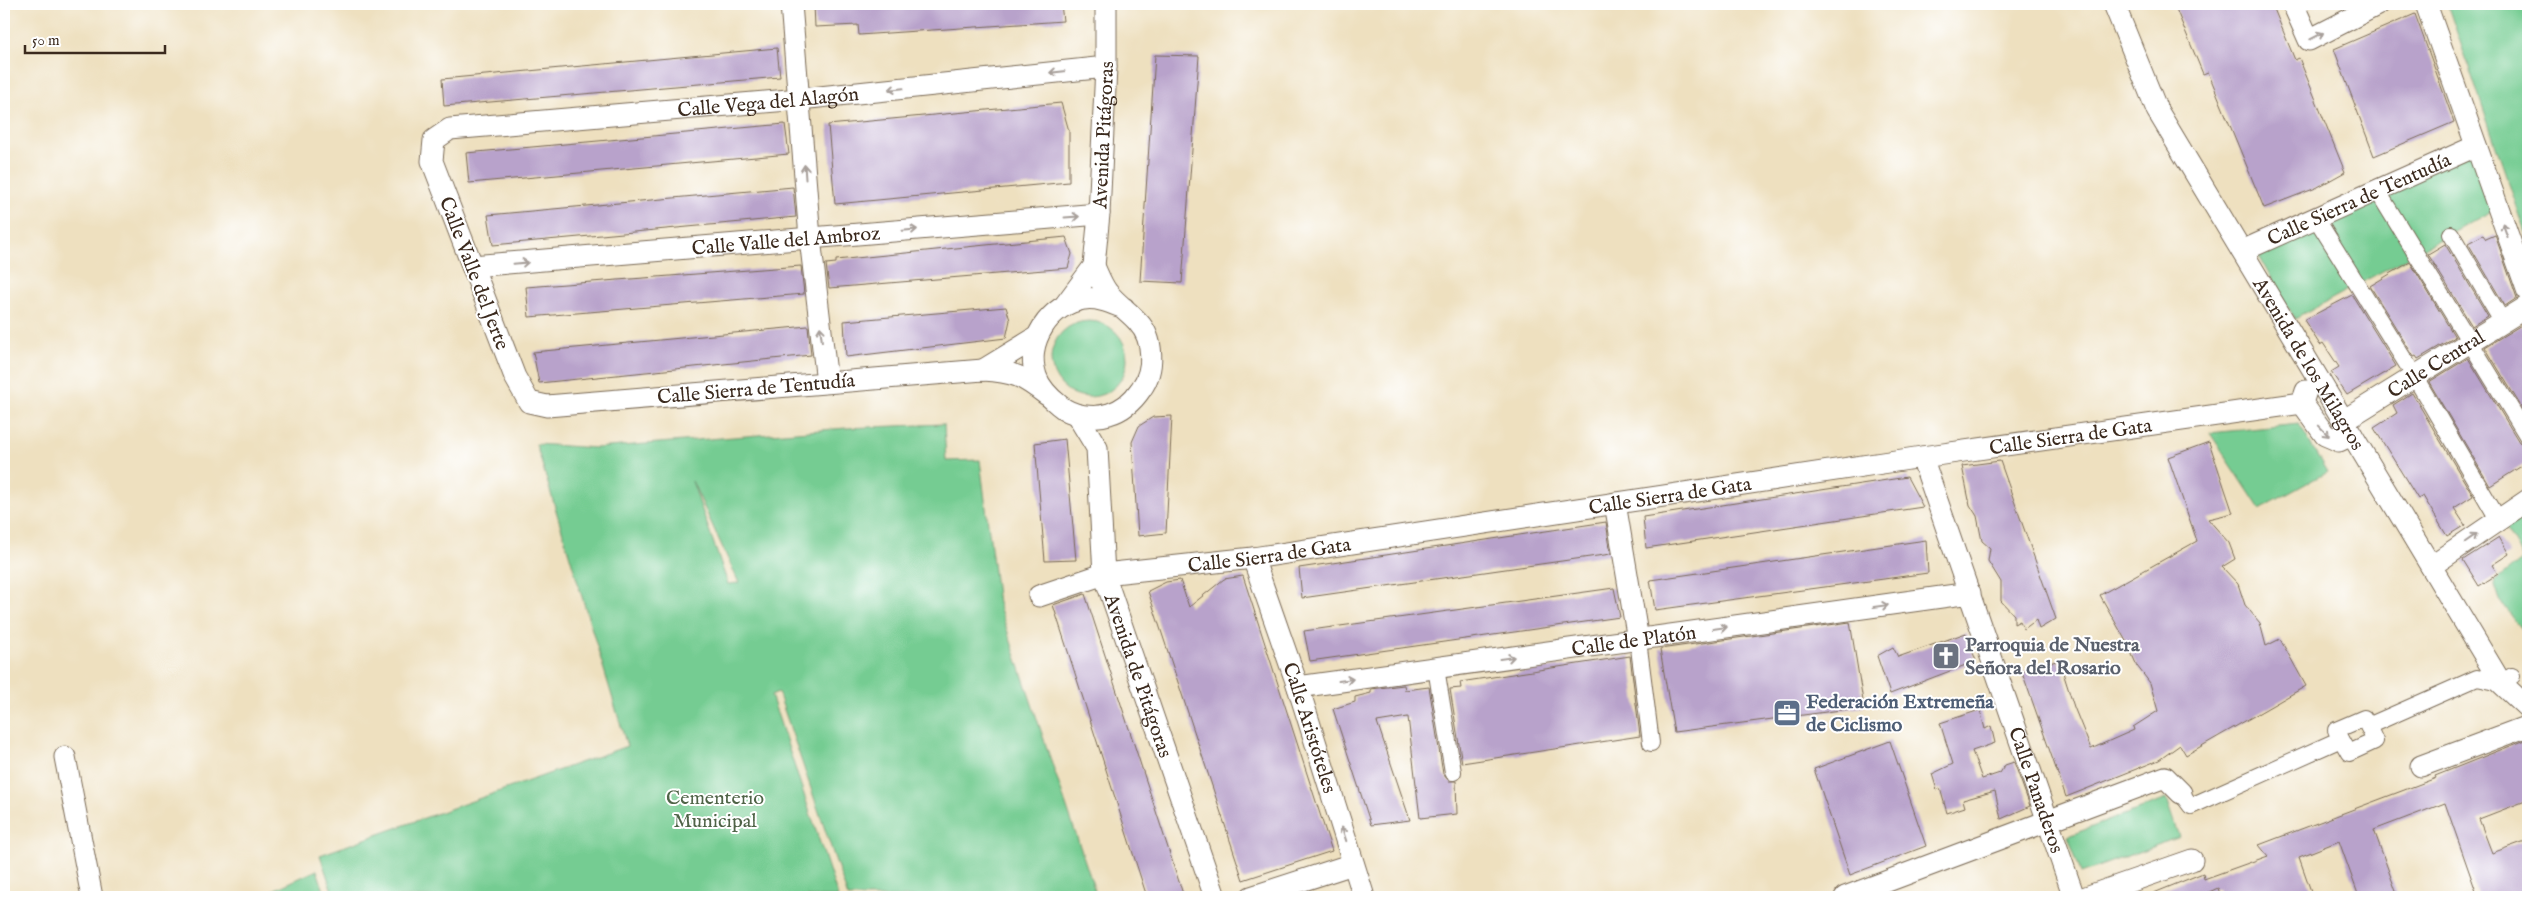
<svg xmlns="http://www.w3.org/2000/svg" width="2532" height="901" viewBox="0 0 2532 901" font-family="'IM FELL English',serif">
	<rect width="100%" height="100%" fill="#fff"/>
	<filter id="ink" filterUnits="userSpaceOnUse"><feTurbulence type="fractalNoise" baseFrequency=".02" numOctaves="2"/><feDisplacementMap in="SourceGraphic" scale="10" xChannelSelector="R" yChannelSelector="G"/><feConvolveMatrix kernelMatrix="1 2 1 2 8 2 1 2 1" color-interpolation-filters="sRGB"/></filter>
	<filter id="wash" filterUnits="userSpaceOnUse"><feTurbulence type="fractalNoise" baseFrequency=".0096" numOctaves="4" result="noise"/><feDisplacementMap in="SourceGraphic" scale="20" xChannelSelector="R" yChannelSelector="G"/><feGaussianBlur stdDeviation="1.12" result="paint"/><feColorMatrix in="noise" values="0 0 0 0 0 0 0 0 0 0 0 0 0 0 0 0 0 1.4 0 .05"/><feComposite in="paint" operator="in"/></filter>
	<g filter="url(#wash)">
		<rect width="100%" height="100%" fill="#eee0bf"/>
		<!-- green -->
		<g fill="#74cc92" stroke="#587b58" fill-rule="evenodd">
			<path d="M2447,4H2528V239Z"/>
			<path d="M2476,146L2498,208L2295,319L2251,242Z"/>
			<circle cx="1089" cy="359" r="38"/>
			<path d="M944,424L946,461L980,460L998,603L1097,897H848L778,692L771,695L838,897H334L320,855L627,746L536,444L596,448L846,428ZM692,481L739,583L728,584Z"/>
			<path d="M2299,424L2327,472L2260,509L2210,433Z"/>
			<path d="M2528,510V626L2522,630L2500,600L2494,582L2523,559L2505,527Z"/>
			<path d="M2166,799L2179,837L2081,873L2068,836Z"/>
			<path d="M317,870L326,897H270L271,891Z"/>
		</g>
		<g id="blocks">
			<!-- building -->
			<g fill="#b8a2cb">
				<path d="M814,4H1061L1063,21L859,35L858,25L815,27Z"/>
				<path d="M2174,4H2272L2295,60L2299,58L2345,172L2316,188L2264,208L2208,72L2203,74Z"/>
				<path d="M2415,14L2454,122L2374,156L2334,49Z"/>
				<path d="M777,48L780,77L444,106L442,79Z"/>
				<path d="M1155,55L1199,56L1182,283L1140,281Z"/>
				<path d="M1061,103L1069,131V182L835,204L828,125Z"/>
				<path d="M785,124L789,154L469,183L466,153Z"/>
				<path d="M793,187L796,217L493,245L488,215Z"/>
				<path d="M2483,235L2486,239L2495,235L2517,298L2505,306L2468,243Z"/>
				<path d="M1066,237L1072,254L1068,268L829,288L826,264L836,263V260Z"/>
				<path d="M2445,244L2488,316L2472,326L2428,254Z"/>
				<path d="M2410,262L2455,337L2418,359L2416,356L2414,357L2370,286Z"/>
				<path d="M801,266L804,294L529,317L526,287Z"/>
				<path d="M2352,295L2396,366L2347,395L2331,372L2339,367L2323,343L2320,345L2304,320Z"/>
				<path d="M1006,307L1010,320L1006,338L846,357L844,321Z"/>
				<path d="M2528,321V418L2485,347Z"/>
				<path d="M808,326L811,355L539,383L533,352Z"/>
				<path d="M2468,358L2519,442L2528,447V462L2490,486L2429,382Z"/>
				<path d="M2412,393L2473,496L2454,508L2465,525L2447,536L2423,496L2418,499L2374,428L2397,413L2393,405Z"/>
				<path d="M1172,416L1166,533L1138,536L1132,442L1139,426L1153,417Z"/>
				<path d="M1065,439L1076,560L1045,561L1035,443Z"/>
				<path d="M2209,442L2233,513L2208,519L2229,543L2235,559L2222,567L2238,584L2245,605L2260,623L2266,646L2280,639L2306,686L2186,755L2180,745L2159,760L2066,797L2022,672L2059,660L2074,707L2091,749L2134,730L2133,727L2158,711L2150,683L2137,666L2127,643L2100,595L2197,541L2168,457Z"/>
				<path d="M2000,461L2056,619L2039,629L2036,620L2024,629L2020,621L2014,624V615L2001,601V582L1988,561L1990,548L1982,541L1977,516L1970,505L1962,466Z"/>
				<path d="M1907,477L1923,507L1646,548L1643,517Z"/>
				<path d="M1606,522L1611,554L1302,598L1299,568Z"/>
				<path d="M2499,537L2509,554L2492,565L2498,574L2479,586L2463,560Z"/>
				<path d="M1926,540L1928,573L1655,610L1650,580Z"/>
				<path d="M1243,576L1332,851L1243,880L1148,591L1166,582L1180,580L1189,607L1224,579Z"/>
				<path d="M1614,588L1620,617L1310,661L1304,631Z"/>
				<path d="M1085,594L1184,897H1147L1053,605Z"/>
				<path d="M1850,622L1864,707L1674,732L1660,649Z"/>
				<path d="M1966,633L1976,661L1890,694L1877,656L1893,647L1898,657Z"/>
				<path d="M1630,656L1640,736L1462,763L1450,689L1461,688L1460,682Z"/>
				<path d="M1404,685L1405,690L1429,687L1443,774L1449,781H1456L1457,814L1420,818L1408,717L1377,722L1410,820L1371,825L1333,709L1355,702V697L1371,693V689Z"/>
				<path d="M1980,710L1985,729L1991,726L1995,743L1972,751L1982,779L2000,773L2005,765L2014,762L2030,806L2001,819L1995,791L1963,800L1965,807L1947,813L1940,788L1937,790L1932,774L1953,764L1940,723Z"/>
				<path d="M2528,739V800L2479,819L2492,853L2528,840V897H2478L2445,803L2374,830L2398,897H2359L2339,841L2299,857L2313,897H2221L2218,888L2198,897H2144L2203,873L2204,879L2268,856L2259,845L2436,778L2435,776Z"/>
				<path d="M1890,741L1926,846L1850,875L1814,769Z"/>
			</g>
		</g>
	</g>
	<g filter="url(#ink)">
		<use href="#blocks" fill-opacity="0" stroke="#7a6a56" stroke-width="1"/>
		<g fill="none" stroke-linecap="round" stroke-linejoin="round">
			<defs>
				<g id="pedestrian">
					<path d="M2377,190L2528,437"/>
					<path d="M2316,218L2415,377L2498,519"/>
					<path d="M2451,234L2503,322"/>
					<path d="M1638,640L1651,743"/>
					<path d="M1436,668L1453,772"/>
					<path d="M2341,739L2336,730L2364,718L2368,726"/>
					<path d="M2181,793L2191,806L2341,739L2349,753L2375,741L2368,726L2477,678L2501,683L2512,676"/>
				</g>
				<g id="minor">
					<path d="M791,4L810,238L827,382"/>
					<path id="s1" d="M2114,4L2157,110L2501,683L2528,708"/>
					<path d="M2293,4L2309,40L2379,4"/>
					<path d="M2426,4L2528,292"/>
					<path id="s2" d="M2242,251L2476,146"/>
					<path id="s3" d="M472,266L1099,214"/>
					<path d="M1094,266C1098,275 1102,286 1108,293C1117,304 1129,312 1138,322C1154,339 1155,370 1141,389C1133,401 1123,410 1109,414C1094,419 1071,416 1059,405C1049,397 1040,388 1036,376C1025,342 1049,305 1084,299C1098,297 1111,303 1124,308"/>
					<path id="s4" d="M1065,305L1094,266L1099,214L1106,67V4"/>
					<path d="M983,370L1037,337"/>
					<path d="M2306,391L2302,403L2325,435L2339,441L2352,435"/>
					<path id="s5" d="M1047,395C1022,376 1015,372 983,370L547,406L529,402L515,377L432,161L434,140L450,129L800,99L1106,67"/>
					<path id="s6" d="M1077,415L1097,448L1104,574L1215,897"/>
					<path id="s7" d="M2343,421L2528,306"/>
					<path id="s8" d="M1922,457L2074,897"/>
					<path d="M1615,503L1638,640"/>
					<path id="s9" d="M1253,558L1298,687L1364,897"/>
					<path d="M2431,566L2528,500"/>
					<path id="s10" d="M1039,596L1104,574L1253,558L1922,457L2302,403"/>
					<path id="s11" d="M1298,687L1970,593"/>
					<path d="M65,757L92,897"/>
					<path d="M2421,766L2528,726"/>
					<path d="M1251,897L1353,864"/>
					<path d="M1845,897L2165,777L2181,793"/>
					<path d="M2086,897L2192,860"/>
				</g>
			</defs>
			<!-- pedestrian casing -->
			<use href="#pedestrian" stroke="#7a6a56" stroke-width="18"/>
			<!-- minor casing -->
			<use href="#minor" stroke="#7a6a56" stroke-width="23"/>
			<!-- pedestrian -->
			<use href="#pedestrian" stroke="#fff" stroke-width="16"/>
			<!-- minor -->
			<use href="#minor" stroke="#fff" stroke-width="21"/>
		</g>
		<!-- one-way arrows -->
		<defs><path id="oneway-shaft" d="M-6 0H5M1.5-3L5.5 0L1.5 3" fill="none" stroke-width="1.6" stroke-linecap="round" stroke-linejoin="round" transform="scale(1.25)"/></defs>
		<g stroke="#a79f9a">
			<use href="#oneway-shaft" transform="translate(2317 36) rotate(-27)"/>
			<use href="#oneway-shaft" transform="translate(1057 72) rotate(174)"/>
			<use href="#oneway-shaft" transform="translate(896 89) rotate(174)"/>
			<use href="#oneway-shaft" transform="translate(805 172) rotate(-94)"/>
			<use href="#oneway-shaft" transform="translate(1072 217) rotate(-4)"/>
			<use href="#oneway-shaft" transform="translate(910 230) rotate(-5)"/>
			<use href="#oneway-shaft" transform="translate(2505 230) rotate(-110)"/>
			<use href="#oneway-shaft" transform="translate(521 263) rotate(-5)"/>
			<use href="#oneway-shaft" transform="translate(821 334) rotate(-97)"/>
			<use href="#oneway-shaft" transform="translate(2324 431) rotate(46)"/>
			<use href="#oneway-shaft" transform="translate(2471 538) rotate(-35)"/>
			<use href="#oneway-shaft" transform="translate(1881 606) rotate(-8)"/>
			<use href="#oneway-shaft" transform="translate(1720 628) rotate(-8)"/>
			<use href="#oneway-shaft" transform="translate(1507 658) rotate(-8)"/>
			<use href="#oneway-shaft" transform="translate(1346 680) rotate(-8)"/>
			<use href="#oneway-shaft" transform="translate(1344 834) rotate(-108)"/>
		</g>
	</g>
	<!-- icons -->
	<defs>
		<symbol id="church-square" viewBox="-11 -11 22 22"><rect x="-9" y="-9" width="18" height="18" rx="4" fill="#6b7280" stroke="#fff"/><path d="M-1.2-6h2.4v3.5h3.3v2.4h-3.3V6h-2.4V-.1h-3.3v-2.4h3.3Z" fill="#fff"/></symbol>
		<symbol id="office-square" viewBox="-11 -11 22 22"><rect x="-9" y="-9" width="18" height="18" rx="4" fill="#5c6f8a" stroke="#fff"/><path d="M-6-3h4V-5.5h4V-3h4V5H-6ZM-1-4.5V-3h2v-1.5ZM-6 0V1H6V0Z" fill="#fff"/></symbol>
	</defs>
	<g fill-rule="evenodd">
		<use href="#church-square" x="1930" y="640" width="32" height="32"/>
		<use href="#office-square" x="1771" y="697" width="32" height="32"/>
	</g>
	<g text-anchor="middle" stroke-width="4" stroke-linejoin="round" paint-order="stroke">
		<!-- street labels -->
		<g font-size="20" fill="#3b2a1e" stroke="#fff">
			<text dy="7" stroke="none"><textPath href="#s5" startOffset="1146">Calle Vega del Alagón</textPath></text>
			<text dy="7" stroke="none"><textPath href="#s4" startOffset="180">Avenida Pitágoras</textPath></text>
			<text dy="7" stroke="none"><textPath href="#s2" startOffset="128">Calle Sierra de Tentudía</textPath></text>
			<text dy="7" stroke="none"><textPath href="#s3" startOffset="315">Calle Valle del Ambroz</textPath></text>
			<text transform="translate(475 273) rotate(69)" y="7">Calle Valle del Jerte</text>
			<text dy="7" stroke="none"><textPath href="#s1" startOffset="410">Avenida de los Milagros</textPath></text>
			<text dy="7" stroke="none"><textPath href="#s7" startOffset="109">Calle Central</textPath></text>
			<text transform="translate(756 388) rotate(-5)" y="7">Calle Sierra de Tentudía</text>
			<text dy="7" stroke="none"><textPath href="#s10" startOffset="1045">Calle Sierra de Gata</textPath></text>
			<text dy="7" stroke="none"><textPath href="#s10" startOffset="640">Calle Sierra de Gata</textPath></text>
			<text dy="7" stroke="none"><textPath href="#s10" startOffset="235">Calle Sierra de Gata</textPath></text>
			<text dy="7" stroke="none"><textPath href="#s11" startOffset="339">Calle de Platón</textPath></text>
			<text dy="7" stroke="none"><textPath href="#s6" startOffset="272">Avenida de Pitágoras</textPath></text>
			<text dy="7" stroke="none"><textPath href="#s9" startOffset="179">Calle Aristóteles</textPath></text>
			<text dy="7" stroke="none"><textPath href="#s8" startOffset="352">Calle Panaderos</textPath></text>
		</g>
		<!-- worship labels -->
		<g font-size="20" font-weight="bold" fill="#5b616d" stroke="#fff" text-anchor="start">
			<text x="1965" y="651">Parroquia de Nuestra<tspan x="1965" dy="23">Señora del Rosario</tspan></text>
		</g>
		<!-- service labels -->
		<g font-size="20" font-weight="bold" fill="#4e5e75" stroke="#fff" text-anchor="start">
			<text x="1806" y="708">Federación Extremeña<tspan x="1806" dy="23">de Ciclismo</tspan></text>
		</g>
		<!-- park labels -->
		<g font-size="20" fill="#4f6347" stroke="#fff">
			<text x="715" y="804">Cementerio<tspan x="715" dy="23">Municipal</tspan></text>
		</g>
	</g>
	<!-- margin -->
	<rect width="2532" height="901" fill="none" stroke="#fff" stroke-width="20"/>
	<!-- scale -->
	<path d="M25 45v8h140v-8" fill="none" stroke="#3b2a1e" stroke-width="2.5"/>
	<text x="32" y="45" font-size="15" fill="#3b2a1e" stroke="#ffffff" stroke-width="4" paint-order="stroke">50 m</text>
</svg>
